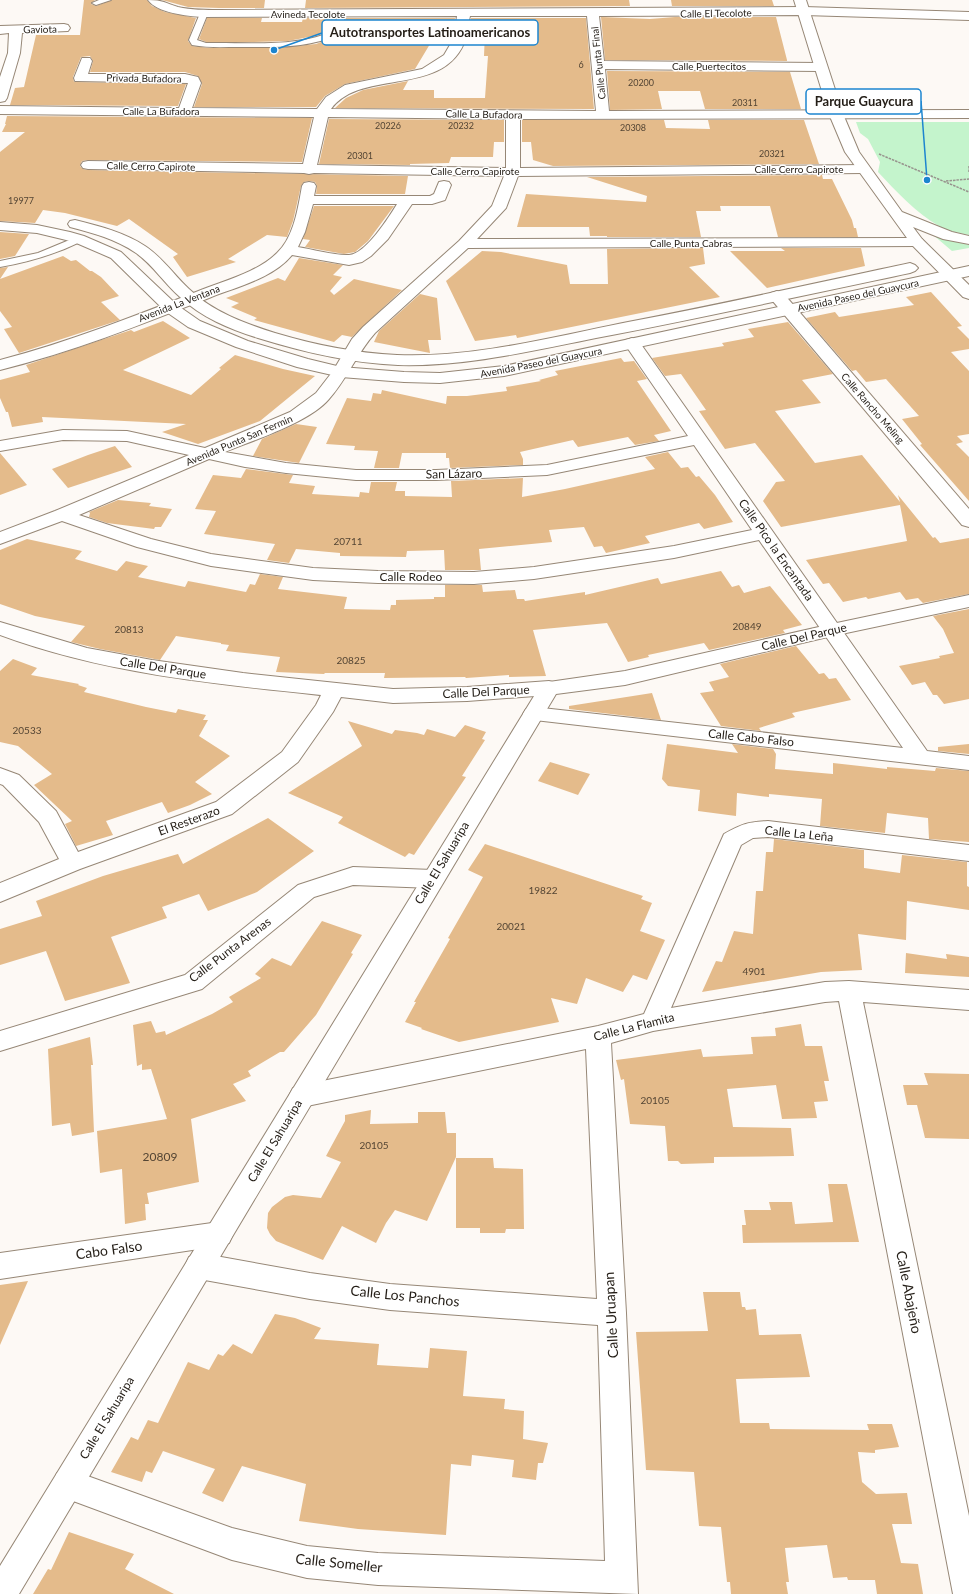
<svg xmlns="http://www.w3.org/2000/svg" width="969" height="1594" viewBox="0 0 969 1594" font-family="Lato,sans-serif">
	<rect width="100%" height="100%" fill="#fdf9f5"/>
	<!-- green -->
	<g fill="#c4f4cc">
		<path d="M856,122H969V235C959,233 948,231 939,226C916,213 896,191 878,172L880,162L868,139L860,133Z"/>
		<path d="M932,234L949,240L969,245V248L952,251Z"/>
	</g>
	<!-- building -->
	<g fill="#e4bb8b">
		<path d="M84,0H95L91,4L96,6L112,0H147L152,6L165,12L196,18L188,41L192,46L210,48H277L316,44L340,35L346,18H455L453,32H446L442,44H430L415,69L345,84L325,96L316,107H194L202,84L198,76L185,72H90L93,61L90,56L81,57L73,77L74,82L186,84L178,106L10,105L15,88L24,87L36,35H80Z"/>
		<path d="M162,0H265L264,8H219L188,7Z"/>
		<path d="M306,0H629L630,6L305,8Z"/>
		<path d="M671,0H772L774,6H672Z"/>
		<path d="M601,17L650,19L675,17H776L787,60V61L605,60Z"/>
		<path d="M207,18H262L261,22H302L303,18H336L332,30L319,35L288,41L254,42H206L199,39Z"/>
		<path d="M471,18H586L594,109L335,108L346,98L363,90L408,81L403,90H434V98H485L488,56H484L485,32H469Z"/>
		<path d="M607,71L790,72L801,109H705L700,91H658L662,109L610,110Z"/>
		<path d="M7,116L312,118L302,162L88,160L82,161L80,166L83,169L88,170L408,176L405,194H316L317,186L315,182L309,181L304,182L301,186L293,221L287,237L267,235L228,259L236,262L187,277L173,257L178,254L129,219L117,226L65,213L43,210L35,223L0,221V152L25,132H2L6,124H5Z"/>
		<path d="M329,119L504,120V142H494L493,157H451L449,163L410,164V165L319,164Z"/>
		<path d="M522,120H664L666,128L710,129L708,120H804L819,164L553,166L533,160L531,142H522Z"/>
		<path d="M822,175L823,179H832L852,220L854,228H856L858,237H778L770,206H720L721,211H696L701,237H607V236H590L589,227H517L526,194L646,202L647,196L587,177Z"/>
		<path d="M314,206H394L368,241L355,252L344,254L305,247L310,240L303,239Z"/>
		<path d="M0,232L29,234L15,256L0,259Z"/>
		<path d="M703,248L705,264L689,267L720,297L517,338L516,335L475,341L446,281L482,251L501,252L567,265L570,284H608L607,249Z"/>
		<path d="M781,248H861L865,266L767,288L730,251H785Z"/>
		<path d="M63,256L71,261L76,260L90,271H92L101,277L119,296L101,302L120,320L19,353L4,329L12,327L0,311V268L8,267L0,279Z"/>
		<path d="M299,258L343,265L333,275L342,277L330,291L334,295L354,279L402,290L352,337L342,335L334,342L254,320L257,318L231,307L239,303L226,298L278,278L285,281Z"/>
		<path d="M931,292L962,326L957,327L969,339V349L951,352L969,371V434L957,436L963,442L956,444L969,457V501L920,445L922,444L902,419L919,416L886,379L866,382L856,370L852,371L806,318L835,312L839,317L914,305L906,297Z"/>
		<path d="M420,294L437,298L441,340H428L430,353L374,342L379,331Z"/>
		<path d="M163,321L190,338L123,370L191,395L221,369L219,368L235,355L283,369L315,376L260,421L198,444L162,432L186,424L42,417L43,422L12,427L8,412H6L0,398V380L30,372L26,365L131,330L134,332Z"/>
		<path d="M788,322L833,374L802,380L821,403L775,411L815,463L862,455L900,502L898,495L933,538L935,537L940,543L969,538V594L923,603L918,598L906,600L900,592L868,599L866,597L843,602L829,583L823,584L806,560L907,541L900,505L781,527L763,501L776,482L785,481L755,443L725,449L699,411L706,410L681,374L665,376L652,358L724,346L722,343L754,337L748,329Z"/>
		<path d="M621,358L624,362L634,361L647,379L637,381L671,431L654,435L659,441L635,445L628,437L578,447L573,440L520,452L523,459V465L450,468L449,458H446V453H402L399,468H374L378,451L354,450L355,446L326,444L347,398L371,401L373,393L381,394L382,390L446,404L447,396H467L507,391L506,387L541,381L539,380L558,375L555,371Z"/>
		<path d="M296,424L317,427L299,463L253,456L262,439Z"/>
		<path d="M115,446L132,467L68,488L52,469L88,455Z"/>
		<path d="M668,452L681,468L688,467L696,477L699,476L715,495L733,522L704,529L699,523L645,536L650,543L606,553L602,546L594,547L584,527L549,530L552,542L479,549L481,570H445L444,550L407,551L406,557L340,556V553L296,549L289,563L267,560L275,544L204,534L216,511L195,509L213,475L241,478L246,469L293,475L289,483L315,486L312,494L359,497L360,492L369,493L371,482H397L395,491H405V496L452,497L451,481L523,478L522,497L565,489L655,469L645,457Z"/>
		<path d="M0,453L27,485L0,495Z"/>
		<path d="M118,500L151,503L149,506L172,509L161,527H155L154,529L107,523L89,517L90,513L89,512Z"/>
		<path d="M27,539L82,551L75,559L117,571L126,561L148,566L138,577L185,587L188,581L246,592L250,584L255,585L260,574L283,577L278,589L347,597L344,609L390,610L391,605H396V600L434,599V597H445V585H482L483,592L515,590L517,599H524L525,601L585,592V595L658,578L661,584L721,571L732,587L739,585L744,593L770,586L802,625L783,630L785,633L709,650L704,643L648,655L649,657L628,662L607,623L533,630L546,676L509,677V675L466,678L465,677L384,678L385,673H325L324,674L276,672L280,657L226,651L229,645L221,644V643L176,636L160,660L100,649L71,642L85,626L35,616L0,604V550Z"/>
		<path d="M969,609V699L944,704L937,695H933L925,682L912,685L899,666L940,658L939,656L954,653L943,629L933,616Z"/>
		<path d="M796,646L819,674L824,673L829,679L836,678L851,700L792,713L795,717L759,728L761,731L721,726L700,693L714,691L709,682L729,677L720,664Z"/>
		<path d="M13,659L37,668L31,675L79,684L78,685L87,688L84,692L146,707L176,713L178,709L206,715L203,720H208L199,736L230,756L195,782L212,794L190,805L168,813L162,802L106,821L113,835L76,846L65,824L72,821L34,785L52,774L18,746L0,742V671Z"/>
		<path d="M652,693L661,720L569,709V706Z"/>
		<path d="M348,721L392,734L395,730L417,733L424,735L427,729L455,737L465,725L486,732L482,739L485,740L462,776L466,777L414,855L409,853L405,857L338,823L343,817L288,793L362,746Z"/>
		<path d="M667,744L738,753L732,744L773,749L776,754L775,769L833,774V763L887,769V767L935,771L936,768L969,771V842L929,839L928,818L887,813L885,833L820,826L822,799L769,794V797L737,793L736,816L698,811L700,790L668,786L662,779Z"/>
		<path d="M969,744V754L938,751V747Z"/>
		<path d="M550,762L590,774L578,795L538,781Z"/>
		<path d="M268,818L314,851L257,892L208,911L199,894L162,907L167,918L111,937L130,983L65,1001L46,951L0,965V929L42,916L36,901L103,876L178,854L183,864Z"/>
		<path d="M774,839L864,850V868L900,873L902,855L967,862V886L969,887V910L907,901L906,940L858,934L862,970L821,972L702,992L716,961L722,962L734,931L753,934L756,891H763L766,852H773Z"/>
		<path d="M485,844L643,896L641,899L652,903L640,931L665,940L647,980L633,975L623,992L586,978L577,1004L551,998L559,1022L459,1042L421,1029L422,1028L405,1022L416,1002H414L450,939L448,938L483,877L468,870Z"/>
		<path d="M322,921L362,935L351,953L353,954L316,1015L284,1052H280L248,1071L251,1076L233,1084L246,1101L191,1119L199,1182L147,1193L149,1204H145L146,1220L125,1224L122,1169L100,1173L97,1131L167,1119L151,1069L142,1070V1064L137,1066L133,1025L151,1021L156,1033L165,1031L166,1035L212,1014L233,1002L229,997L261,978L255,974L272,958L291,966Z"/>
		<path d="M906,953L947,959L946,954L969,957V977L905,973Z"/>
		<path d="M801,1024L805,1046H822L829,1081H824L828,1101L814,1102L817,1118L782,1119L776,1085L727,1089L733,1127L791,1128L794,1156L714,1157V1163L681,1164L678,1161H668L665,1126L630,1124L624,1079L621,1080L616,1060L701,1049L703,1057L753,1054L751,1037L776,1036L775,1028Z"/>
		<path d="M90,1037L93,1065H91L94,1132L72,1136L70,1123L52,1126L48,1049Z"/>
		<path d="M924,1073L969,1074V1139L925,1138L917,1105H907L903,1085H928Z"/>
		<path d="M371,1110L370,1124L418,1123V1112H445L447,1133H456V1157L427,1221L395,1210L386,1223L376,1243L342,1226L323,1260L276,1241L270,1234L267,1228L268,1213L272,1207L285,1197L293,1195L321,1198L341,1162L326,1156L345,1121V1115Z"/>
		<path d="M456,1158H493L494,1168L523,1169L524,1229H506L505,1233H480V1228H456Z"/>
		<path d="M828,1184H847L859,1242L743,1243L742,1225H746L744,1210H771L769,1202H792L795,1224L833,1222Z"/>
		<path d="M28,1281L0,1345V1285Z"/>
		<path d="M703,1292H740L742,1307H745L746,1310L756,1309L759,1335L801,1334L810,1377L736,1379L740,1423H769L770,1429L869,1430L867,1424H892L899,1447L875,1450V1453L858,1452L862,1482L876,1494L907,1493L912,1524H892L901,1563L918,1564L923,1594H877L875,1580H848L847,1577L833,1578L827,1545L785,1548L789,1582H786L788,1594H731L730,1582H727L721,1527L699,1526L694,1472L646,1470L636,1332L708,1331Z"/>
		<path d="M275,1314L295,1318L321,1328L314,1339L379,1344L377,1365L428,1368L430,1348L467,1351L463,1396L505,1399L504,1409L524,1411L523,1439L548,1443L543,1463H538L536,1480L512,1477L514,1460L472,1455L471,1466L451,1464L446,1535L358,1529L299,1521L306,1484L242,1466L223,1502L202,1493L215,1469L163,1451L152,1473L146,1471L142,1482L111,1472L131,1437L138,1440L148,1420L158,1423L188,1362L209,1370L218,1354L223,1356L233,1344L252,1354Z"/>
		<path d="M69,1532L134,1554L125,1569L174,1594H33L48,1569L51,1570Z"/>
	</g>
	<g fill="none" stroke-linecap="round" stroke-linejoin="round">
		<defs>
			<g id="service">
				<path d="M99,0H111L96,5L92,3Z"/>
				<path d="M201,11H207L208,13L197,40L206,43C244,42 299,48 333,31L339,12H342L346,14L339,34C309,49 271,47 238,47C223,47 208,48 192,45L189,40Z"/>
				<path d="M79,236L83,239L82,241C56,254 29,262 0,267V261L38,253Z"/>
			</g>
			<g id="minor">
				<path d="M148,0C163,0 165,3 178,7C191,10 205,10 219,10L804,7L969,12V20L804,15L599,16L604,61L820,63L825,64L826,67L825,70L820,71L605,69L609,111L969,110V118L520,119V168L863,165L868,166L870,169L868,172L863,173L518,176L506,208L477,239L917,238L922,239L924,242L922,245L917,246L468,248L375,333C357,353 347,379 329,399C310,422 254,440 225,452L286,463L356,470H436L547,465L688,436L624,343L626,340L632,338L638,340L927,751L969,756V770L526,719L523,714L526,709L533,707L903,748L759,540L674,558L534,579L474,584L378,583L313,580L211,566L137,547L62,521L0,544V532L55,511L189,455L127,441L63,440L0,451V441L63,430L127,431L205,448L290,412L316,393L333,371L352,339L363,327L459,241L492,206L504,176L314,173L309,174L304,173L88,169L83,168L81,165L83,162L88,161L303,164L314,117L0,114V106L179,108L188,83L75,81L74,78L82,58H90L92,61L88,74H185L198,77L201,83L192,108L317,109L326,97L345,85L422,69L444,55L454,38L457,16L202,17C187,16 157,13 148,0ZM470,16H587L596,111L331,109C362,67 446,99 466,38C468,31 468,23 470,16ZM328,117L506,119V168L317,165ZM694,445L752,530L674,546L534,567L474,572L378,571L313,568L211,554L151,539L79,515L209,459L245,467L286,473L356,480H436L547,475Z"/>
				<path d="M64,24L68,25L70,28L68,31L22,33L20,53L7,98L5,101L0,102V77L8,53L9,33L0,34V26Z"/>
				<path d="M444,181L449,182L451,185L445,200L432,204H412L388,239L371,256L362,262L349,265L292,255C272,279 236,287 209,298C140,325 72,352 0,370V360C69,342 135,316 201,290C226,280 258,272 277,253C294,237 298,208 302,186L304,183L309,182L314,183L316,186L314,196H430L434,194L439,182ZM313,204H397C389,217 366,254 349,255C337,256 311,249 298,247L305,232Z"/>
				<path d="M777,291L783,293L969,509V527L962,525L771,299L769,296L771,293Z"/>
				<path d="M0,622L87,648L152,660L243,673L393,689L467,687L549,681L556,683L559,688L556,693L549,695L467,701L393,703L341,697L333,712L298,762L232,814L80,869L0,902V883L59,859L39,822L3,785L0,784V768L19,775L56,811L78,852L216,802L282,752L316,705L321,695C213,684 102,673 0,635Z"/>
				<path d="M768,821L969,845V861L768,837L753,838L741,845L671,1008L825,982L849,981L969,990V1010L863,1002L969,1516V1594H953L839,1001L825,1002L653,1031L611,1043L626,1313L638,1594L378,1585L307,1578L232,1560L57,1495L53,1484L57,1473L68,1469L232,1528L307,1546L378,1553L605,1561L598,1325L390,1310L310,1299L199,1279L189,1275L185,1266L189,1257L199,1253L310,1273L390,1284L597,1299L586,1049L302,1107L293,1104L289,1096L293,1088L302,1085L598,1026L644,1014L724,834C742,824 747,822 768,821Z"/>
				<path d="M353,867L433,870L441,873L445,879L441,885L433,888L353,885L314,897L202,989L0,1051V1031L185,975L298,885Z"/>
				<path d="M219,1222L229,1225L233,1234L229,1243L219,1246L0,1279V1253Z"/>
			</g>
			<path id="tertiary" d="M969,595V607L832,636L625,685L556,694L19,1594H0V1566L542,683L625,671L832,624Z"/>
			<g id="secondary">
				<path d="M75,220C99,226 124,232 145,246C162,257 174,275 189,289C213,312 244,323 275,333C315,345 355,353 397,355C474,358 553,337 628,322C723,304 816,283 910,263L915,265L918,268L915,271L910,273C805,295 701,318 596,338C531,351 465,367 398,365C350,363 303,352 258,338C230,329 202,318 180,297C164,283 153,265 136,253C116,239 93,233 70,227L68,224L70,221Z"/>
				<path d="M0,222L37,225L70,232L84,236L121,252L177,305L200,321L248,341L308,359L341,367L404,372L440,373L504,366L969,266V276L504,376L440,383L404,382L341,377L297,367L236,347L188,327L165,311L111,258L74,242L62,239L37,233L0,230Z"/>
			</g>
			<path id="primary" d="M794,0H806L843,114L859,152L902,212L952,232L969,236V244L943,239L913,227L922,239L969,285V299L963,297L912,245L845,152L829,114Z"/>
		</defs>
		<!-- service casing -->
		<use href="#service" stroke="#968776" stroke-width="2"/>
		<!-- minor casing -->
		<use href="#minor" stroke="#968776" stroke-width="2"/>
		<!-- tertiary casing -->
		<use href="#tertiary" stroke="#968776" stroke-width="2"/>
		<!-- secondary casing -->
		<use href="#secondary" stroke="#968776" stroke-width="2"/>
		<!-- primary casing -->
		<use href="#primary" stroke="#968776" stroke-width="2"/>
		<!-- path -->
		<g stroke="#97928d" stroke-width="1.5" stroke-dasharray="2.5 1" stroke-linecap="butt">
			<path d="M879,154L969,192"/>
			<path d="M969,166V173"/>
			<path d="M946,181L969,179"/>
		</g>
		<!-- service -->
		<use href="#service" fill="#fff" fill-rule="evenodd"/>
		<!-- minor -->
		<use href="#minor" fill="#fff" fill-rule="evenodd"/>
		<!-- tertiary -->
		<use href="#tertiary" fill="#fff" fill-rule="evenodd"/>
		<!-- secondary -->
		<use href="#secondary" fill="#fff" fill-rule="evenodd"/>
		<!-- primary -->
		<use href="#primary" fill="#fff" fill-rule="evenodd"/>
	</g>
	<g text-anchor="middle" stroke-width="3" stroke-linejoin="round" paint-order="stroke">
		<!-- far-number labels -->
		<g font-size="9" fill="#544534">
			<text x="581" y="68">6</text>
			<text x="641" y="86">20200</text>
			<text x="745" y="106">20311</text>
			<text x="388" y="129">20226</text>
			<text x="461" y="129">20232</text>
			<text x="633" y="131">20308</text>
			<text x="772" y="157">20321</text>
			<text x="360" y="159">20301</text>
			<text x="21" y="204">19977</text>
		</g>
		<!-- far-street labels -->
		<g font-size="10" fill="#241e17" stroke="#fff">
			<text transform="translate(716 13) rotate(-1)" y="4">Calle El Tecolote</text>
			<text x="308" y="18">Avineda Tecolote</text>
			<text transform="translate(40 29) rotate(-1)" y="4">Gaviota</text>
			<text transform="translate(598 63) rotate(-96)" y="4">Calle Punta Final</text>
			<text x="709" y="70">Calle Puertecitos</text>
			<text transform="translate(144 78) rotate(1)" y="4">Privada Bufadora</text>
			<text x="161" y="115">Calle La Bufadora</text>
			<text transform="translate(484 114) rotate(1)" y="4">Calle La Bufadora</text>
			<text transform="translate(151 166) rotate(1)" y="4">Calle Cerro Capirote</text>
			<text x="799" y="173">Calle Cerro Capirote</text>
			<text x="475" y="175">Calle Cerro Capirote</text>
			<text x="691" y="247">Calle Punta Cabras</text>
			<text transform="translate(858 295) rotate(-12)" y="4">Avenida Paseo del Guaycura</text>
			<text transform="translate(179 303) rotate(-21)" y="4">Avenida La Ventana</text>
			<text transform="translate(541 362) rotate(-11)" y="4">Avenida Paseo del Guaycura</text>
			<text transform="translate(873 408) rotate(49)" y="4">Calle Rancho Meling</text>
			<text transform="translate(239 440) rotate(-23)" y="4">Avenida Punta San Fermin</text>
		</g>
		<!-- number labels -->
		<g font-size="10" fill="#544534">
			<text x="348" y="545">20711</text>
			<text x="747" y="630">20849</text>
			<text x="129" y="633">20813</text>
			<text x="351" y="664">20825</text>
			<text x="27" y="734">20533</text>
			<text x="543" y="894">19822</text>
			<text x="511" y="930">20021</text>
			<text x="754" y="975">4901</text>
			<text x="655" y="1104">20105</text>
			<text x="374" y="1149">20105</text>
		</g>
		<!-- street labels -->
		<g font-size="12" fill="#241e17" stroke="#fff">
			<text transform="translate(454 474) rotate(-1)" y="4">San Lázaro</text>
			<text transform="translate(776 550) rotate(55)" y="4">Calle Pico la Encantada</text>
			<text x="411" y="581">Calle Rodeo</text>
			<text transform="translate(804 637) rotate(-13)" y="4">Calle Del Parque</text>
			<text transform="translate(163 668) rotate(9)" y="4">Calle Del Parque</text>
			<text transform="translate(486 692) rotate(-3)" y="4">Calle Del Parque</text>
			<text transform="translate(751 738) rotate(6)" y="4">Calle Cabo Falso</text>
			<text transform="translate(189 821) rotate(-20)" y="4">El Resterazo</text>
			<text transform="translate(799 834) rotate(6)" y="4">Calle La Leña</text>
			<text transform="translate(442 863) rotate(-59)" y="4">Calle El Sahuaripa</text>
			<text transform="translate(230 950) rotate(-37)" y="4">Calle Punta Arenas</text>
			<text transform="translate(634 1027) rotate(-14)" y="4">Calle La Flamita</text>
			<text transform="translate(275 1141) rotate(-59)" y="4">Calle El Sahuaripa</text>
			<text transform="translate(107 1418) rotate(-59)" y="4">Calle El Sahuaripa</text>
		</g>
		<!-- near-number labels -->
		<g font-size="12" fill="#544534">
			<text x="160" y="1161">20809</text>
		</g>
		<!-- near-street labels -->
		<g font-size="14" fill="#241e17" stroke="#fff">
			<text transform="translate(109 1250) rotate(-8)" y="5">Cabo Falso</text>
			<text transform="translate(909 1292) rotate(79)" y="5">Calle Abajeño</text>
			<text transform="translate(405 1296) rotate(6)" y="5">Calle Los Panchos</text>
			<text transform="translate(611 1315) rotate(-93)" y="5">Calle Uruapan</text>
			<text transform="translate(339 1563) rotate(6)" y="5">Calle Someller</text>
		</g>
	</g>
	<!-- callouts -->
	<path fill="none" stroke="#1c85cf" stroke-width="1.5" d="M274 50L322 33M927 180L921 101"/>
	<g fill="#1c85cf" stroke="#fff" stroke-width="1.5">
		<circle cx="274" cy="50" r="4"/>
		<circle cx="927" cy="180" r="4"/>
	</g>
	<g fill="#fff" stroke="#1c85cf" stroke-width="1.5">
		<rect x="322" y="20" width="216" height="25" rx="4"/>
		<rect x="806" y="89" width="115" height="25" rx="4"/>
	</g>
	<g font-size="13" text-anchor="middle" font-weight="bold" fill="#241e17">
		<text x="430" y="37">Autotransportes Latinoamericanos</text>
		<text x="864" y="106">Parque Guaycura</text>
	</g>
</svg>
